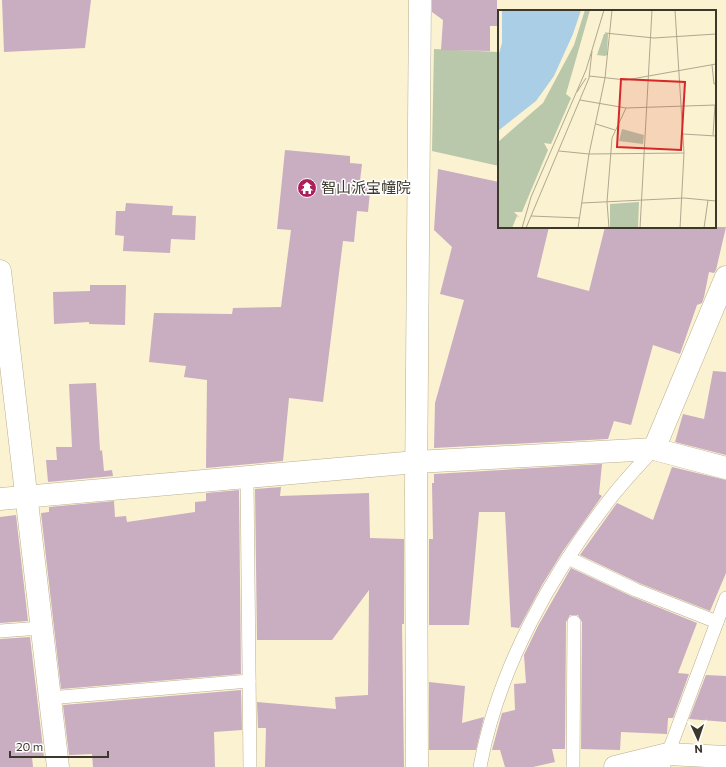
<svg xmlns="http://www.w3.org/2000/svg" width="726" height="767" viewBox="0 0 726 767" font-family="Commissioner,'Noto Sans JP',sans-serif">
	<rect width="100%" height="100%" fill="#fbf2d1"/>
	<!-- green -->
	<path fill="#b9c7aa" d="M434,49L499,52V166L432,151Z"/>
	<!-- building -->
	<g fill="#c9adc1">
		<path d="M2,0H91L85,48L4,52Z"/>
		<path d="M432,0H497V26H490V51L441,50L443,20L432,12Z"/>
		<path d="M285,150L350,156V163L362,164L360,181L371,182L368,212L357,211L354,242L343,241L323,402L289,398L283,461L206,468L207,380L184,377L186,366L149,362L154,313L232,314L233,308L281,307L291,230L277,229Z"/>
		<path d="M438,169L499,182V227H549L537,277L589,291L605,227H726L716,270L714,273L709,272L704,297L702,303L697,305L680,354L653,345L631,425L614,421L608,439L434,448L435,403L464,300L440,294L452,247L434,230Z"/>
		<path d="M126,203L173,206L172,215L196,216L195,240L171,239L170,253L123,251L124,236L115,235L116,211H125Z"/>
		<path d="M90,285H126L125,325L89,324V322L54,324L53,292L90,291Z"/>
		<path d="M713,371L726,372V455L675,442L683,414L704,419Z"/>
		<path d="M96,383L100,451L102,450L104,471L112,470L113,476L48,482L46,460H57L56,447H72L69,384Z"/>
		<path d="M602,464L599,494L602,496L563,551L542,585L519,628L511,627L505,512H479L469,625H429V539H433L432,483H434V474Z"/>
		<path d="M672,467L726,480V573L710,611L639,583L580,555L617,503L653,520Z"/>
		<path d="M281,487L280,496L369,493L370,538L404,539V624H402L404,767H265L266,728H258L257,702L336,709L335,697L368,695L369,590L332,640H257L255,489Z"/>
		<path d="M239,490L241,674L61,689L41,513L49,512V507L114,501L115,517L126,516L127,522L195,512V502L206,501V493Z"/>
		<path d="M16,515L28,621L0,623V517Z"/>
		<path d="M571,568L633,597L697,623L678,673L689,674L673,718H668L667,734L621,732L620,750L581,749L582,622L578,615H570L566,622L565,749H552L555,762L533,767H505L500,750H492L502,713L515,710L514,684L526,683L524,655L538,626Z"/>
		<path d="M30,637L44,757H32L33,767H0V639Z"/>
		<path d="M706,675L726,676V722L689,719Z"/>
		<path d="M429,682L465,686L462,723L484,717L476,750H429Z"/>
		<path d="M241,690L242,730L214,732L215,767H93L92,754L69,755L63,705Z"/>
	</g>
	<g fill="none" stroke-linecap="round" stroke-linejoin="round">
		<defs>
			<g id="service">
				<path d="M247,478L250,767"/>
				<path d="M568,558L636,590L717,622"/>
				<path d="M0,631L41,628"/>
				<path d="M49,698L249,681"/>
				<path d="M480,767C498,668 552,572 614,494C626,479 640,464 654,449"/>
				<path d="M573,767L574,622"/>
				<path d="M663,767L726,598"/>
			</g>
			<g id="minor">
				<path d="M654,449L726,277"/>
				<path d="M0,499L416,462L654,449L726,468"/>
				<path d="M417,767L416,491L420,0"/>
				<path d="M615,767L668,754L726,757"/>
			</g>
			<path id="tertiary" d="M0,271L58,767"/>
		</defs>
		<!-- service casing -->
		<use href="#service" stroke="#b8af90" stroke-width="14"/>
		<!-- minor casing -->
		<use href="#minor" stroke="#b8af90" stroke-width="23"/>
		<!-- tertiary casing -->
		<use href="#tertiary" stroke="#b8af90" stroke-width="23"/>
		<!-- service -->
		<use href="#service" stroke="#fff" stroke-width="13"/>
		<!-- minor -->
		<use href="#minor" stroke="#fff" stroke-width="22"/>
		<!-- tertiary -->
		<use href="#tertiary" stroke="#fff" stroke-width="22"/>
	</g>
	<!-- icons -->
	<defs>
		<symbol id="temple-disc" viewBox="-11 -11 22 22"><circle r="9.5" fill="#ad1f5a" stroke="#fff"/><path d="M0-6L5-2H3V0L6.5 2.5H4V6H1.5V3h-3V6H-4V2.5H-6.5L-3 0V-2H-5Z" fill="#fff"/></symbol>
	</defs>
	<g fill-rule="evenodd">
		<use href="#temple-disc" x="296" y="177" width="22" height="22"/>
	</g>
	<g text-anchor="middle" stroke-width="3" stroke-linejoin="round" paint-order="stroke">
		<!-- poi labels -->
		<g font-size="15" fill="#3c382b" stroke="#fff" text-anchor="start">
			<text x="321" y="193">智山派宝幢院</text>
		</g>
	</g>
	<!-- overview -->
	<g transform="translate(498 10)">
		<rect width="218" height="218" fill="#fbf2d1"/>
		<path d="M87,0H92L68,84L73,88L53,134L46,133L50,140L24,202H16L22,208L19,206L14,218H0V132L45,93L76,35ZM106,24H110L109,45L107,46L99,45ZM124,119L146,125L145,134L121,131ZM141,192L140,218H112V194Z" fill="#b9c7aa"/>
		<path d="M4,0H83L75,24L56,66L38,91L0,121V47L4,33Z" fill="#aacee5"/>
		<path fill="none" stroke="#afa88f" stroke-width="1" d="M177,0L186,143L182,218M107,23L156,28L218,24M214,55L216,74H218M91,66L128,70L218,54M79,82L88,68M82,90L128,98L218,95M98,114L117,120M185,124L218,126M215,125L217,95M61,141L91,144L186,143M84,193L186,188L218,191M33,206L82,208M24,218L33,187L88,60L106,0M28,218L91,68L94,41M80,218L91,144L107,68L114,0M111,218L109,192L114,128L128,98M142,218L154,0M206,218L210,190"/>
		<path fill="#d62828" fill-opacity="0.15" stroke="#d62828" stroke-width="2" d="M123,69L187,72L183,140L119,137Z"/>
		<rect width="218" height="218" fill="none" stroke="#3c382b" stroke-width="2"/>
	</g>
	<!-- north arrow -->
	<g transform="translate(698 739) rotate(177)" stroke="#ffffff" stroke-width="3" paint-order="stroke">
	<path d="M0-3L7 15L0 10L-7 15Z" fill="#3c382b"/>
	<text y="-6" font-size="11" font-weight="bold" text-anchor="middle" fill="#3c382b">N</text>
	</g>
	<!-- scale -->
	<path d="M10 751v6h98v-6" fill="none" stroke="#3c382b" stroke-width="2"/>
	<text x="16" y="751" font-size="12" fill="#3c382b" stroke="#ffffff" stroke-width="3" paint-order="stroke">20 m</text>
</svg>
